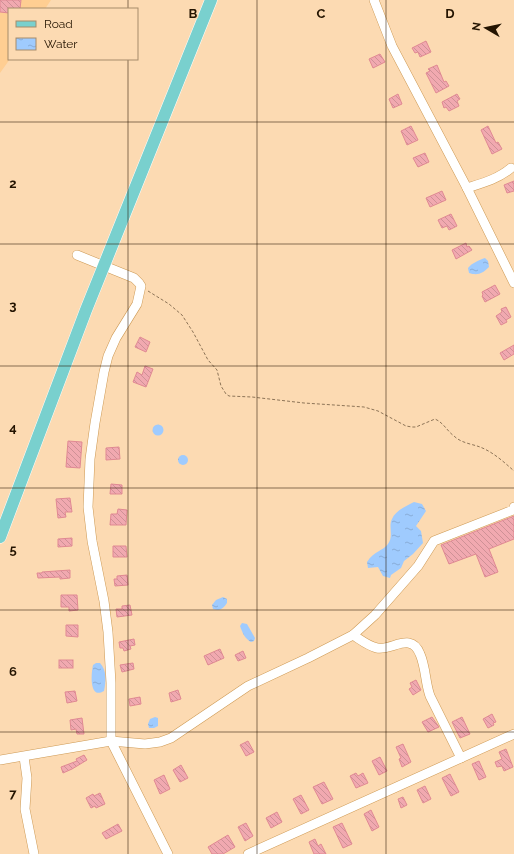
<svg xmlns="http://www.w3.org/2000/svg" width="514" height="854" viewBox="0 0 514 854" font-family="Raleway,sans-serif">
	<defs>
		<pattern id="water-ripples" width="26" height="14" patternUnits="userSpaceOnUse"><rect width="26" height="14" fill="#9fcbfe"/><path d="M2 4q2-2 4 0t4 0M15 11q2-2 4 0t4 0" fill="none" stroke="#89add8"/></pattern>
		<pattern id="building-back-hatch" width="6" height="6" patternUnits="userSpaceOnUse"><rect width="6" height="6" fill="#f1a9b0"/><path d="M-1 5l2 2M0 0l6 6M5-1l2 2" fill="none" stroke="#ce9196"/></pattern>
	</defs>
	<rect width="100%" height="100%" fill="#fcdab2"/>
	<!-- built -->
	<path fill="#ffce92" d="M0,0H51L45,9H9L10,59L0,73Z"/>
	<!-- water -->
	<g fill="url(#water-ripples)">
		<path d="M485,258L488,261L489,267C483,273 478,276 469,273L468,268C472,263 479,260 485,258Z"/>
		<circle cx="158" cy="430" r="5.5"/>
		<circle cx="183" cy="460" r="5"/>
		<path d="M414,502L422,504L426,511L416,526L421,531L423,543L413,554L404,561L401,568L391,575L390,578L383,576L378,567L368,568L367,562C374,551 383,551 388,544C394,536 388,527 392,519C395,511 406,506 414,502Z"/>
		<path d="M223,597L227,599V603C223,609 220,611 213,609L212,605L216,600Z"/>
		<path d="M242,623L247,624L255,638L254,641L251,642C245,639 242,632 240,626Z"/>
		<path d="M96,663H100C107,671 106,681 104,691C89,700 91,674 93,665Z"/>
		<path d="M155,717L158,718V726L154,728H149L148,724L150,719Z"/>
	</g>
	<!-- building -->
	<g fill="url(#building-back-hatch)" stroke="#e08993">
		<path d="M0,0H21L20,9H9V13L0,12Z"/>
		<path d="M426,41L431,52L420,57L418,52L415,53L412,48Z"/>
		<path d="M380,54L385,62L373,68L369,59Z"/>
		<path d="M437,65L444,82L446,81L449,86L436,93L426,73L430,71L428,69Z"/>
		<path d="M398,94L402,104L393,108L389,99Z"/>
		<path d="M457,94L460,99L457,101L459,106L449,111L446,107L444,108L442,102Z"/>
		<path d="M411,126L418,140L407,145L401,131Z"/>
		<path d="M488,126L496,143L498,142L502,149L492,154L481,130Z"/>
		<path d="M425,153L429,162L418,167L413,158Z"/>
		<path d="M514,181V191L507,193L504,185Z"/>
		<path d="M442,191L446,200L430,207L426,198Z"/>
		<path d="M451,214L457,226L449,230L447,226L442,228L438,220Z"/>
		<path d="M466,243L467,247L469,246L472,250L456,259L452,250Z"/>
		<path d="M495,285L500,294L485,302L482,296L483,295L482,292Z"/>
		<path d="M506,307L511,317L506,320L507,322L501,325L496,316L502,312L501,309Z"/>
		<path d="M140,337L150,342L146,352L135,347Z"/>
		<path d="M514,345V354L504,360L500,353Z"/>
		<path d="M145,366L153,369L146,387L133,382L137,372L142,375Z"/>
		<path d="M68,441L82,442L80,468L66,467Z"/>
		<path d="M119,447L120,459L106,460V448Z"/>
		<path d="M111,484L122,485V494H110Z"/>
		<path d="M70,498L72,512H65L66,517L58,518L56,499Z"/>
		<path d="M118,509L127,510L126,525H110L111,514H117Z"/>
		<path d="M514,516V539L489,549L498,572L485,577L476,554L449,564L441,545Z"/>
		<path d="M72,538V546L58,547V539Z"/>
		<path d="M113,546H126L127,557H113Z"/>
		<path d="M70,570V578L60,579V577L38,578L37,573H42V572Z"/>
		<path d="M127,575L128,585L115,586L114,579H117V576Z"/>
		<path d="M61,595H77L78,610L69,611V607H61Z"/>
		<path d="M130,605L132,615L117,617L116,609H122V606Z"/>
		<path d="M66,625H78V637L66,636Z"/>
		<path d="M134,639L135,645L130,646L131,649L124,651L123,648H120L119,642Z"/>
		<path d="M220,649L224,658L208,665L204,656Z"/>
		<path d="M243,651L246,658L238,661L235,655Z"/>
		<rect x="59" y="660" width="14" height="8"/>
		<path d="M133,663L134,669L122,672L120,665Z"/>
		<path d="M416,680L421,690L413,695L409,689L412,687L410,683Z"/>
		<path d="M178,690L181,699L171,702L169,693Z"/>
		<path d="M75,691L77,701L67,703L65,692Z"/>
		<path d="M140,697L141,704L130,706L129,699Z"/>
		<path d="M492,714L496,722L493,723L494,725L488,728L483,719Z"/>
		<path d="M432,717L439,727L428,732L422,722Z"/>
		<path d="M462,717L470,734L460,738L452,722Z"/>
		<path d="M82,718L84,734H77L76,729L71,730L70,720Z"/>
		<path d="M248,741L254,752L246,756L240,745Z"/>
		<path d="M403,744L411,762L402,767L399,759L401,758L396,747Z"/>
		<path d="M506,749L513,767L504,771L502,766L497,767L495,762L502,759L499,752Z"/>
		<path d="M84,755L87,760L72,769L63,773L61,767L77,761L76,759Z"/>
		<path d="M380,757L387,771L379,775L372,761Z"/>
		<path d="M479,761L486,777L479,780L472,764Z"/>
		<path d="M181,765L188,778L180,782L173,770Z"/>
		<path d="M356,773L358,776L363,773L368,783L356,788L350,776Z"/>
		<path d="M450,774L459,792L451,796L442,778Z"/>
		<path d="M164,775L170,789L160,794L154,780Z"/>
		<path d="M324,782L333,799L322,804L313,787Z"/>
		<path d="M425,786L431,799L423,803L417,790Z"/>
		<path d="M100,793L105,804L96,808L95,806L91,808L86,798L93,794L94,796Z"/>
		<path d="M301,795L309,810L301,814L293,799Z"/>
		<path d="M403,797L407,805L401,808L398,799Z"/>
		<path d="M371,810L379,827L372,831L364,814Z"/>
		<path d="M277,812L282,822L271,828L266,818Z"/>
		<path d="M246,823L253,836L245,841L238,827Z"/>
		<path d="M342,823L352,844L343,848L333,827Z"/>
		<path d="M118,824L122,831L106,839L102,833Z"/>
		<path d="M228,835L235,847L223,854H212L208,847Z"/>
		<path d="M315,839L318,846L321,844L326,854H314L309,842Z"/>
	</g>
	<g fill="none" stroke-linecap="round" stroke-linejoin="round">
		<defs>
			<g id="minor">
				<path d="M374,0L392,46L467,188L514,283"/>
				<path d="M467,188C483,183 498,179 511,168"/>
				<path d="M77,255L134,278L139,283L141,286L137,304L116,338L108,356L104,372L95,423L90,459L88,507L92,541L104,601L108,632L111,683V741L168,854"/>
				<path d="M353,635C361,640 368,646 377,648C392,651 411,631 420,654C426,668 425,682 430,696L461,758"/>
				<path d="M24,757L27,778L25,809L34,854"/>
				<path d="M0,760L111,741L145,744L160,742L171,738L248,686L308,658L353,635L375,615L418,566L434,541L513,510L514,507"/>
				<path d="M248,854L514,734"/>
			</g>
			<path id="major" d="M0,537L86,310L211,0"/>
		</defs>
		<!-- minor casing -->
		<use href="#minor" stroke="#cd9953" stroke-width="10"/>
		<!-- major casing -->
		<use href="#major" stroke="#fff" stroke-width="13"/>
		<!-- path -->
		<path stroke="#8d7457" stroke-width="1" stroke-dasharray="3 2" stroke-linecap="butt" d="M148,291L169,304L182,315L193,332L208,360L217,370L221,386L226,394L229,396L252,397L304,403L364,407L378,411L406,426L412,427H416L435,419C444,423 447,431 454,436C461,443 472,444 480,447C493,452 504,462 514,471"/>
		<!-- minor -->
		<use href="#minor" stroke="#fff" stroke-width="9"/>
		<!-- major -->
		<use href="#major" stroke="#79d0ce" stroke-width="12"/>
	</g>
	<!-- grid -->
	<path fill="none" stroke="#241401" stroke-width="1" stroke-opacity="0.55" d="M128,0V9M257,0V854M386,0V854M128,59V854M0,122H514M0,244H514M0,366H514M0,488H514M0,610H514M0,732H514"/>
	<g font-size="13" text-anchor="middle" font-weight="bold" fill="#241401" stroke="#fcdab2" stroke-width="3" stroke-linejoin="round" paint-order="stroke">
		<text x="193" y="18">B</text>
		<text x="321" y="18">C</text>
		<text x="450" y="18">D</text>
		<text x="13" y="188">2</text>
		<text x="13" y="310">3</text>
		<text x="13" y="432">4</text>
		<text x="13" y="554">5</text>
		<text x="13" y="676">6</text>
		<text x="13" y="798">7</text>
	</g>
	<!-- legend -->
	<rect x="8" y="8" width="130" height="52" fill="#fcdab2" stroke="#a68b6b"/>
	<rect x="16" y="21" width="20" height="6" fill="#79d0ce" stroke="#a68b6b"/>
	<text x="44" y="28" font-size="12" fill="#241401">Road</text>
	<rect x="16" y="38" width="20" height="12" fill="url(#water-ripples)" stroke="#a68b6b"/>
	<text x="44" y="48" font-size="12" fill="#241401">Water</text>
	<!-- north arrow -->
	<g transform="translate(486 28) rotate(279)" stroke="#fcdab2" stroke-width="3" paint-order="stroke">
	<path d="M0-3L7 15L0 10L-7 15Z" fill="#241401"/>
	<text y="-6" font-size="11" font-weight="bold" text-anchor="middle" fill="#241401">N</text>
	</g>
</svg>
